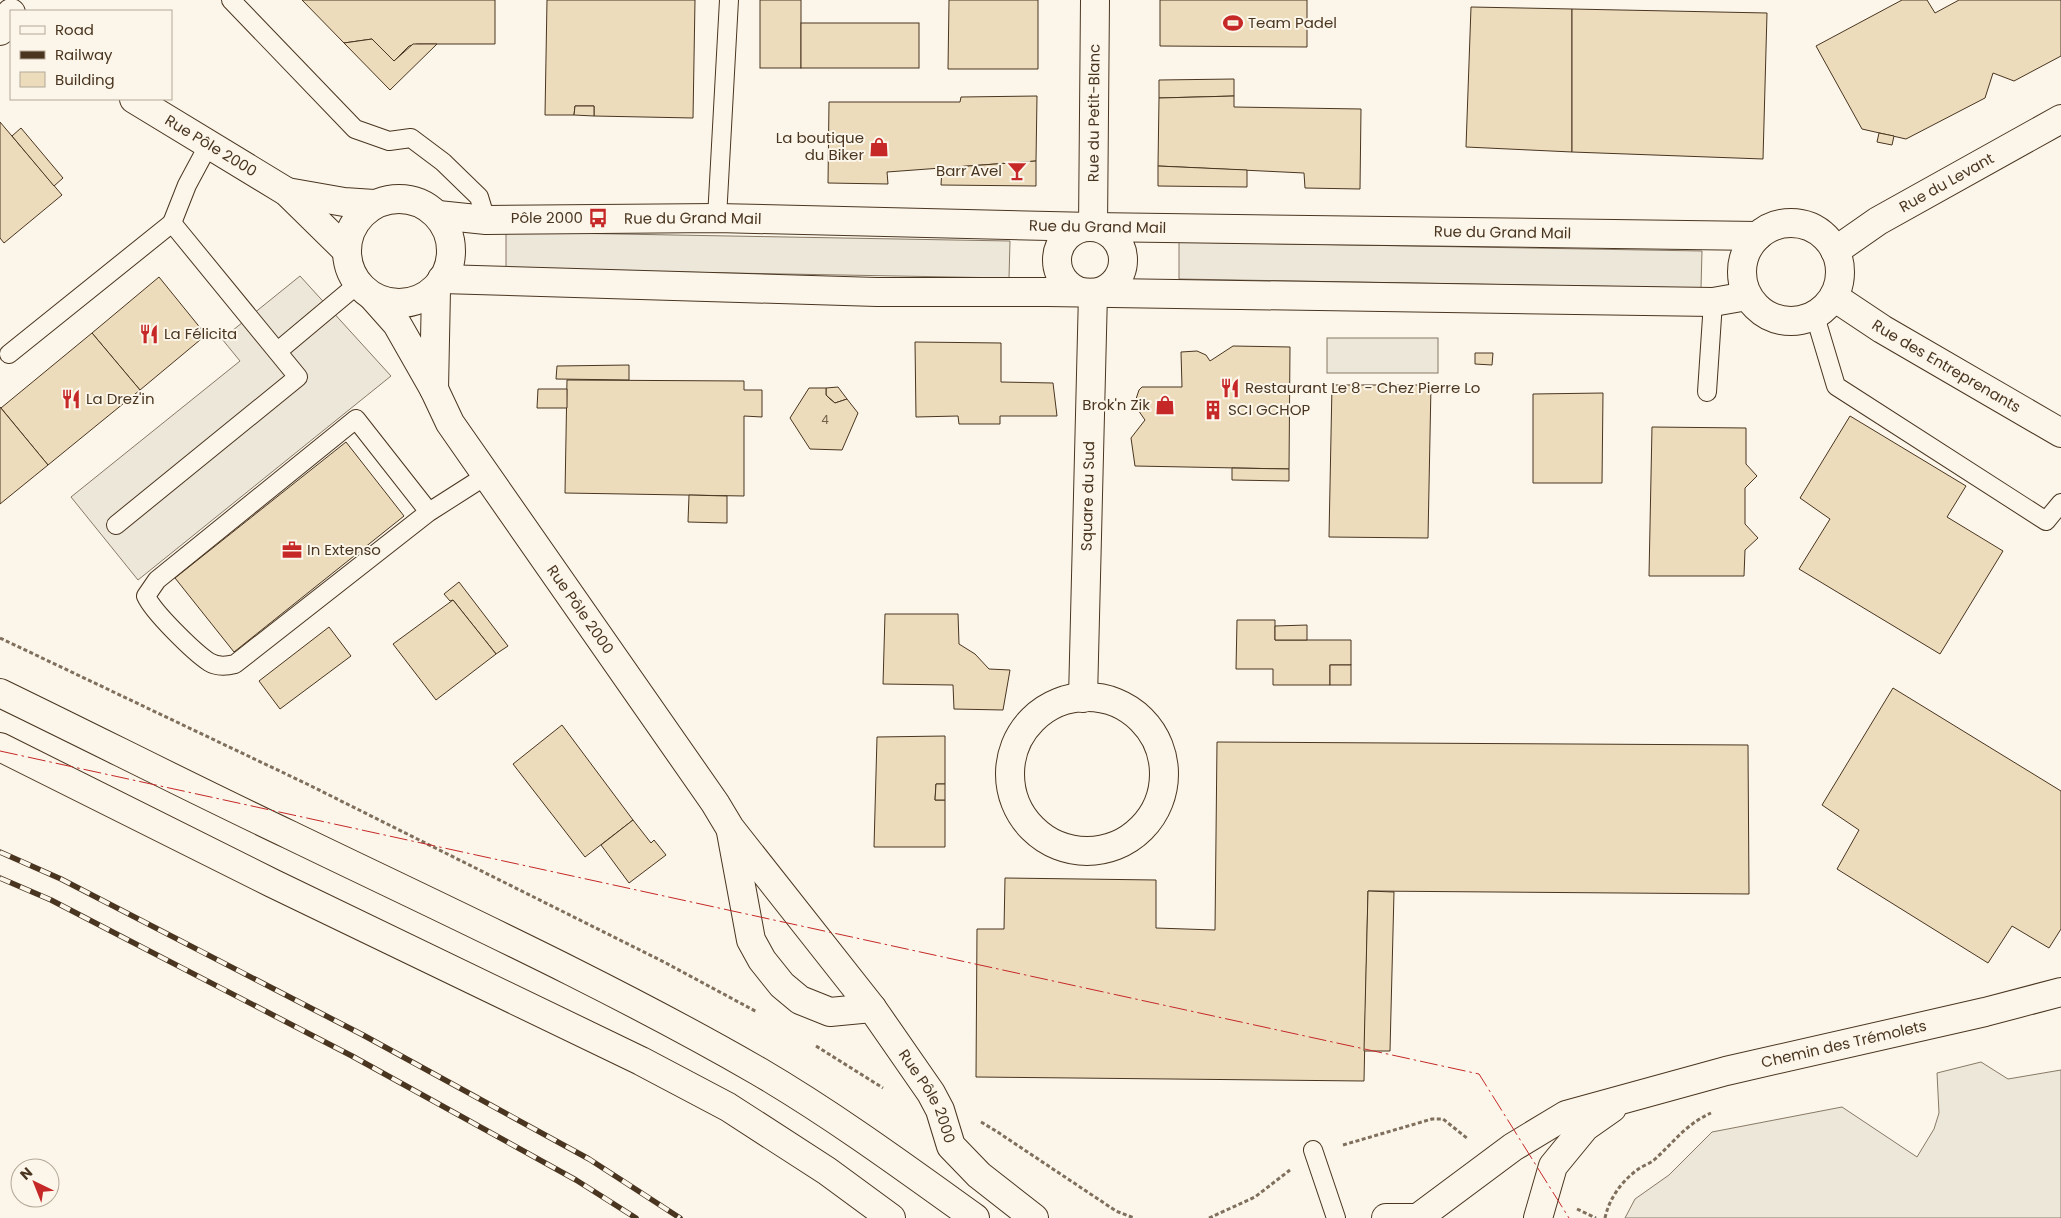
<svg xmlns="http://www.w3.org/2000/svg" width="2061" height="1218" viewBox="0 0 2061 1218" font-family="Poppins,sans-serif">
	<rect width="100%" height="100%" fill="#fbf6e9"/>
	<!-- parking -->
	<g fill="#ede7d9" stroke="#887966">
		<path d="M506,232L1010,241L1009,278L506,269Z"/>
		<path d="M1179,242L1702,251L1701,288L1179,279Z"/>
		<path d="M300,276L391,376L138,580L71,497L240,361L222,339Z"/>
		<rect x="1327" y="338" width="111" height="35"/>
		<path d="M1981,1062L2008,1079L2061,1070V1218H1625L1635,1199L1669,1175L1712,1132L1842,1107L1917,1157L1934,1129L1939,1113L1937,1073Z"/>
	</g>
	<!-- building -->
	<g fill="#ecdcbc" stroke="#4a3520">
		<path d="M302,0H495V44H417L409,46L394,61L372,39L344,43Z"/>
		<path d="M547,0H695L693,118L594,116V106H575L574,115H545Z"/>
		<rect x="760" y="0" width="41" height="68"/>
		<path d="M949,0H1038V69H948Z"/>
		<path d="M1160,0H1307V47L1160,46Z"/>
		<path d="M1902,0H1927L1935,13L1959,0H2061V56L2014,81L1993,73L1985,98L1906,139L1862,129L1816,46Z"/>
		<path d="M1471,7L1572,9V152L1466,147Z"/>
		<path d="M1572,9L1767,13L1763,159L1572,152Z"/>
		<rect x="801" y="23" width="118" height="45"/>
		<path d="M372,39L394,61L413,44H437L390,90L344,43Z"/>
		<path d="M1234,79V96L1159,98V80Z"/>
		<path d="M1037,96L1036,161L887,172L888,184L828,183L829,102H960L961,97Z"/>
		<path d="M1234,96V107L1361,109L1360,189L1305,188L1304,173L1158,166L1159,98Z"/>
		<path d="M575,106H594V116L574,115Z"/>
		<path d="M0,122L62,195L4,243L0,238Z"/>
		<path d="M21,128L63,178L54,186L12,136Z"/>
		<path d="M1879,133L1894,136L1892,145L1877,142Z"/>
		<path d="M1036,161V186L941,185L942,168Z"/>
		<path d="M1158,166L1247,170V187L1158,186Z"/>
		<path d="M159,277L206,335L140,390L92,333Z"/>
		<path d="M92,333L140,390L48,465L1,408Z"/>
		<path d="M915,342L1001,343V382L1053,383L1057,416H1000V424H959L958,416L916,417Z"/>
		<path d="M1233,346L1290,347L1289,469L1135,466L1131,438L1145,420L1136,407L1135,402L1139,390L1142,387H1182L1181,352L1197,351L1206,355L1210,361Z"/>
		<path d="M1475,353H1493L1492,365L1475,364Z"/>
		<path d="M629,365V380L556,379L557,366Z"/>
		<path d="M567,380L744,381V390H762V417L744,416V496L565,493Z"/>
		<path d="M1332,385H1431L1428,538L1329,537Z"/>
		<path d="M838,387L847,399L835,403L826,395V388Z"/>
		<path d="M809,388H826V395L830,399L835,403L847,399L858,413L842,450L810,449L790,418Z"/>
		<path d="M538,389H567V408H537Z"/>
		<path d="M1603,393L1602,483H1533V394Z"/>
		<path d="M0,407L48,465L0,504Z"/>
		<path d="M1850,416L1966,486L1947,517L2003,551L1940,654L1799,569L1830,519L1800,498Z"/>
		<path d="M1652,427L1746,428V464L1757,476L1745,488V524L1758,538L1745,550L1744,576H1649Z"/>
		<path d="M346,442L404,516L234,652L175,578Z"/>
		<path d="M1232,468L1289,469V481L1232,480Z"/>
		<path d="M689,495L727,496V523L688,522Z"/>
		<path d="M459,582L508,646L496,654L453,600L450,601L444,594Z"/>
		<path d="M453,600L496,654L436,700L393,644Z"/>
		<path d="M885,614H958L959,644L975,654L989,669L1010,670L1003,710L954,709L953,685L883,684Z"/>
		<path d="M1237,620H1275V640H1351V665H1330V685H1273V669H1236Z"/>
		<path d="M1307,625V640H1275V626Z"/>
		<path d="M329,627L351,656L280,709L259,681Z"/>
		<rect x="1330" y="665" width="21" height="20"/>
		<path d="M1893,688L2061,791V929L2049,948L2012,926L1988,963L1837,869L1859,830L1822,805Z"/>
		<path d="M562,725L633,820L585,857L513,764Z"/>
		<path d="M945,736V784H936L935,800H945V847H874L877,737Z"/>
		<path d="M1217,742L1748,745L1749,894L1368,891L1364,1081L976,1077L977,929H1004L1005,878L1156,880V928L1215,930Z"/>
		<path d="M936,784H945V800H935Z"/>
		<path d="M633,820L651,843L654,840L666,855L629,883L601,845Z"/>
		<path d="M1368,891L1394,892L1390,1051H1364Z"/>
	</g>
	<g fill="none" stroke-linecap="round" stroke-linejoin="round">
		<defs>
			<g id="lane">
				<path d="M231,0L355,129L389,141L411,138L443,162L479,197L486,220"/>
				<path d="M717,218L729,0"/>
				<path d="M172,223L187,185L209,144"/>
				<path d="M1815,316L1836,386L2046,521L2061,503"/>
				<path d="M278,351L358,284"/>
				<path d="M9,354L172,223L298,377L116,525"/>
				<path d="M1707,392L1713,302"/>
				<path d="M429,512L356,419L157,580L146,596C153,612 194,652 209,662C217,667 227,666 235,664L429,512L487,475"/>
				<path d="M1313,1150L1336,1218"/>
			</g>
			<g id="street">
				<path d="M0,31L11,13"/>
				<path id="s1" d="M134,99L287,192L346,250"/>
				<path d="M287,192L344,202L374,204"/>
				<circle cx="399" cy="251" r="52"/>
				<path id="s2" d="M438,215L486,220L717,218L1093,227L1758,236"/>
				<circle cx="1791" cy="272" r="49"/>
				<path id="s3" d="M1093,227L1095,0"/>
				<circle cx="1090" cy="260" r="33"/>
				<path id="s4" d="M1835,251L1878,221L2061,119"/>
				<path d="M442,279L877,292H1047L1713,302L1747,296"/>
				<path id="s5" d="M373,297L397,324L434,389L450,423L715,803L730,828L872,1008L931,1093L940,1110L951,1146L979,1175L1034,1218"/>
				<path id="s6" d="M1834,297L1882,329L2061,433"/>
				<path d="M434,389L436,290"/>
				<circle cx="1087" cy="774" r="77"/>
				<path id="s7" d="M1083,698L1093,293"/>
				<path d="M731,832L751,940L762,960L782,985L800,1000L830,1012L872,1008"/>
				<path id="s8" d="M1419,1217L1513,1147L1566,1115L1726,1071L1985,1012L2061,992"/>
				<path d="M1538,1218L1553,1166L1585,1127L1612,1108"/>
			</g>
			<g id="primary">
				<path d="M0,693C97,740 193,789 290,835C447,911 607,984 758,1071C833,1115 904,1167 975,1218"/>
				<path d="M0,747L272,883L641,1061L728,1107L827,1171L891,1218"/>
				<path d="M1386,1218H1423"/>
			</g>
		</defs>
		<!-- lane casing -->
		<use href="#lane" stroke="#4a3520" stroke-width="20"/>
		<!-- street casing -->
		<use href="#street" stroke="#4a3520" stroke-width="30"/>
		<!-- primary casing -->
		<use href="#primary" stroke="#4a3520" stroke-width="30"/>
		<!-- path -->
		<g stroke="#7f6f5c" stroke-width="3" stroke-dasharray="4 2.5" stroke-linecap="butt">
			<path d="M0,638L307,784L664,962L757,1012"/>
			<path d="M816,1046L883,1088"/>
			<path d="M981,1122L996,1131L1116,1211L1134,1218"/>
			<path d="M1343,1145L1432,1119H1443L1468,1139"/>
			<path d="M1577,1209L1596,1218"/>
			<path d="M1209,1218L1255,1197L1290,1170"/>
			<path d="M1605,1218C1609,1199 1621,1182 1637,1170C1642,1166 1649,1164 1654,1160C1673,1143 1686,1124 1711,1113"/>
		</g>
		<!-- lane -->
		<use href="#lane" stroke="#fbf6e9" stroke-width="18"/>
		<!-- street -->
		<use href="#street" stroke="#fbf6e9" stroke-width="28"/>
		<!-- primary -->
		<use href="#primary" stroke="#fbf6e9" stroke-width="28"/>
		<defs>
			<g id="rail">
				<path d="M0,852L61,879L363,1035L589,1159L680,1218"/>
				<path d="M0,878L51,900L352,1056L576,1180L636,1218"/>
			</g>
		</defs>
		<!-- rail casing -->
		<use href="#rail" stroke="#4a3520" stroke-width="5.5"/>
		<!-- rail -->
		<use href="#rail" stroke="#fbf6e9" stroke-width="4" stroke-dasharray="11" stroke-linecap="butt"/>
		<!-- power -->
		<path stroke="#c62828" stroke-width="1" stroke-dasharray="18 4 2.5 4" stroke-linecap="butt" d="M0,751L1479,1074L1569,1218"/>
	</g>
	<!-- icons -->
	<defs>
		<symbol id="stadium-bare" viewBox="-9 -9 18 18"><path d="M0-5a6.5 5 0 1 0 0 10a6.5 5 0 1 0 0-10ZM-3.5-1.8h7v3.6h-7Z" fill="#c62828" stroke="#fbf6e9" stroke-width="2.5" paint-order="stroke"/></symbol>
		<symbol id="shop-bare" viewBox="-9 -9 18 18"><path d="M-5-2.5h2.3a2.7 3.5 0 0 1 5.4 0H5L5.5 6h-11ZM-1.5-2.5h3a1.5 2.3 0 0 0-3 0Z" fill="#c62828" stroke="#fbf6e9" stroke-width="2.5" paint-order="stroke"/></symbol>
		<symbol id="bar-bare" viewBox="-9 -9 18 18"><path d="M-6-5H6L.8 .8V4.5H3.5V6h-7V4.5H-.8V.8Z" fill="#c62828" stroke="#fbf6e9" stroke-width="2.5" paint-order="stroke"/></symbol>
		<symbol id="bus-bare" viewBox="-9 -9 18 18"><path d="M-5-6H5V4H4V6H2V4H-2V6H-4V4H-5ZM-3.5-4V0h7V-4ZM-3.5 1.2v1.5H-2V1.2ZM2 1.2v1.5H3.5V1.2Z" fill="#c62828" stroke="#fbf6e9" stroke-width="2.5" paint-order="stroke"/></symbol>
		<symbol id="restaurant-bare" viewBox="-9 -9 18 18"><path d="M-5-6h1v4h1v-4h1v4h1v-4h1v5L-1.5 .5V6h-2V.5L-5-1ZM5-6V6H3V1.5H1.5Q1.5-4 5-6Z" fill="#c62828" stroke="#fbf6e9" stroke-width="2.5" paint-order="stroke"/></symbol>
		<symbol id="building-bare" viewBox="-9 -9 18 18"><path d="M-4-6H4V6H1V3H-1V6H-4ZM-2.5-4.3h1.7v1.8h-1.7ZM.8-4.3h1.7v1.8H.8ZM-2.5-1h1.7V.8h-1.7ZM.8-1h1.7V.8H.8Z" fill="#c62828" stroke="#fbf6e9" stroke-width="2.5" paint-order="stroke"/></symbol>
		<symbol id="office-bare" viewBox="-9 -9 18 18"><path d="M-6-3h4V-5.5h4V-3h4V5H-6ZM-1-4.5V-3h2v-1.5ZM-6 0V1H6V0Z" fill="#c62828" stroke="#fbf6e9" stroke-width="2.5" paint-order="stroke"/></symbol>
	</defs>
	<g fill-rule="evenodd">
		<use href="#stadium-bare" x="1219" y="9" width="28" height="28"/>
		<use href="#shop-bare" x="865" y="133" width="28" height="28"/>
		<use href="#bar-bare" x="1003" y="157" width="28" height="28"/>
		<use href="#bus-bare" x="584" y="204" width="28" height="28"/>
		<use href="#restaurant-bare" x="135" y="320" width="28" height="28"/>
		<use href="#restaurant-bare" x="1216" y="374" width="28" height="28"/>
		<use href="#restaurant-bare" x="57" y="385" width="28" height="28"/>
		<use href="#shop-bare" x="1151" y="391" width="28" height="28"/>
		<use href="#building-bare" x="1199" y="396" width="28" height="28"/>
		<use href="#office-bare" x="278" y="536" width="28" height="28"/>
	</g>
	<g text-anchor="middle" stroke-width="4" stroke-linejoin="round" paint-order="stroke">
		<!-- number labels -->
		<g font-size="12" fill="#725f47">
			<text x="825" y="424">4</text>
		</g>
		<!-- poi labels -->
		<g font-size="15" fill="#4a3520" stroke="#fbf6e9" text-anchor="start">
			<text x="1248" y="28">Team Padel</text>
			<text x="864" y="143" text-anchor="end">La boutique<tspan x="864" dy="17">du Biker</tspan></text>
			<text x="1002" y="176" text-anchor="end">Barr Avel</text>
			<text x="583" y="223" text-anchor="end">Pôle 2000</text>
			<text x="164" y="339">La Félicita</text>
			<text x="1245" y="393">Restaurant Le 8 - Chez Pierre Lo</text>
			<text x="86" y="404">La Drez'in</text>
			<text x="1150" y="410" text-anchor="end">Brok'n Zik</text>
			<text x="1228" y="415">SCI GCHOP</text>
			<text x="307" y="555">In Extenso</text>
		</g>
		<!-- street labels -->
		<g font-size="15" fill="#4a3520" stroke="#fbf6e9">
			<text dy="5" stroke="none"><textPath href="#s3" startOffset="114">Rue du Petit-Blanc</textPath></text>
			<text dy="5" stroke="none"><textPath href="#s1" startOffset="90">Rue Pôle 2000</textPath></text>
			<text dy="5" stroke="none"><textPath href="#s4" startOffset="131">Rue du Levant</textPath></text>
			<text dy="5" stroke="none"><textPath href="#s2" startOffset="255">Rue du Grand Mail</textPath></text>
			<text dy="5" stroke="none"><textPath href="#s2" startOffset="660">Rue du Grand Mail</textPath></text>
			<text dy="5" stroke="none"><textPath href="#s2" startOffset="1065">Rue du Grand Mail</textPath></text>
			<text dy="5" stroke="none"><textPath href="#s6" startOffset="132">Rue des Entreprenants</textPath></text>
			<text dy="5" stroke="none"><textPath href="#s7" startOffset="202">Square du Sud</textPath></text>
			<text dy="5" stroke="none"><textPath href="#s5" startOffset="376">Rue Pôle 2000</textPath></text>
			<text dy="5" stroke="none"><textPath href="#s8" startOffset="466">Chemin des Trémolets</textPath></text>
			<text dy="5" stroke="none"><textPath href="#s5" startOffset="975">Rue Pôle 2000</textPath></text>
		</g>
	</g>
	<!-- legend -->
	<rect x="10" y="10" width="162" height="90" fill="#fbf6e9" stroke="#b4a999"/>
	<rect x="20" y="26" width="25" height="8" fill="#fbf6e9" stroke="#b4a999"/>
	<text x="55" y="35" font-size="15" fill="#4a3520">Road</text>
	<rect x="20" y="51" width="25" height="8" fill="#4a3520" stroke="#b4a999"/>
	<text x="55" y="60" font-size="15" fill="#4a3520">Railway</text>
	<rect x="20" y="72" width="25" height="15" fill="#ecdcbc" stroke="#b4a999"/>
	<text x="55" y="85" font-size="15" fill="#4a3520">Building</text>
	<!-- north arrow -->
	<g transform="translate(35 1183) rotate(317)"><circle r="24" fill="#fbf6e9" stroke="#b4a999"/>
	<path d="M0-4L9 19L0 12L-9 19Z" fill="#c62828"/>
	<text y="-8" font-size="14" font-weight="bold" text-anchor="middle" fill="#4a3520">N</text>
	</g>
</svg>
